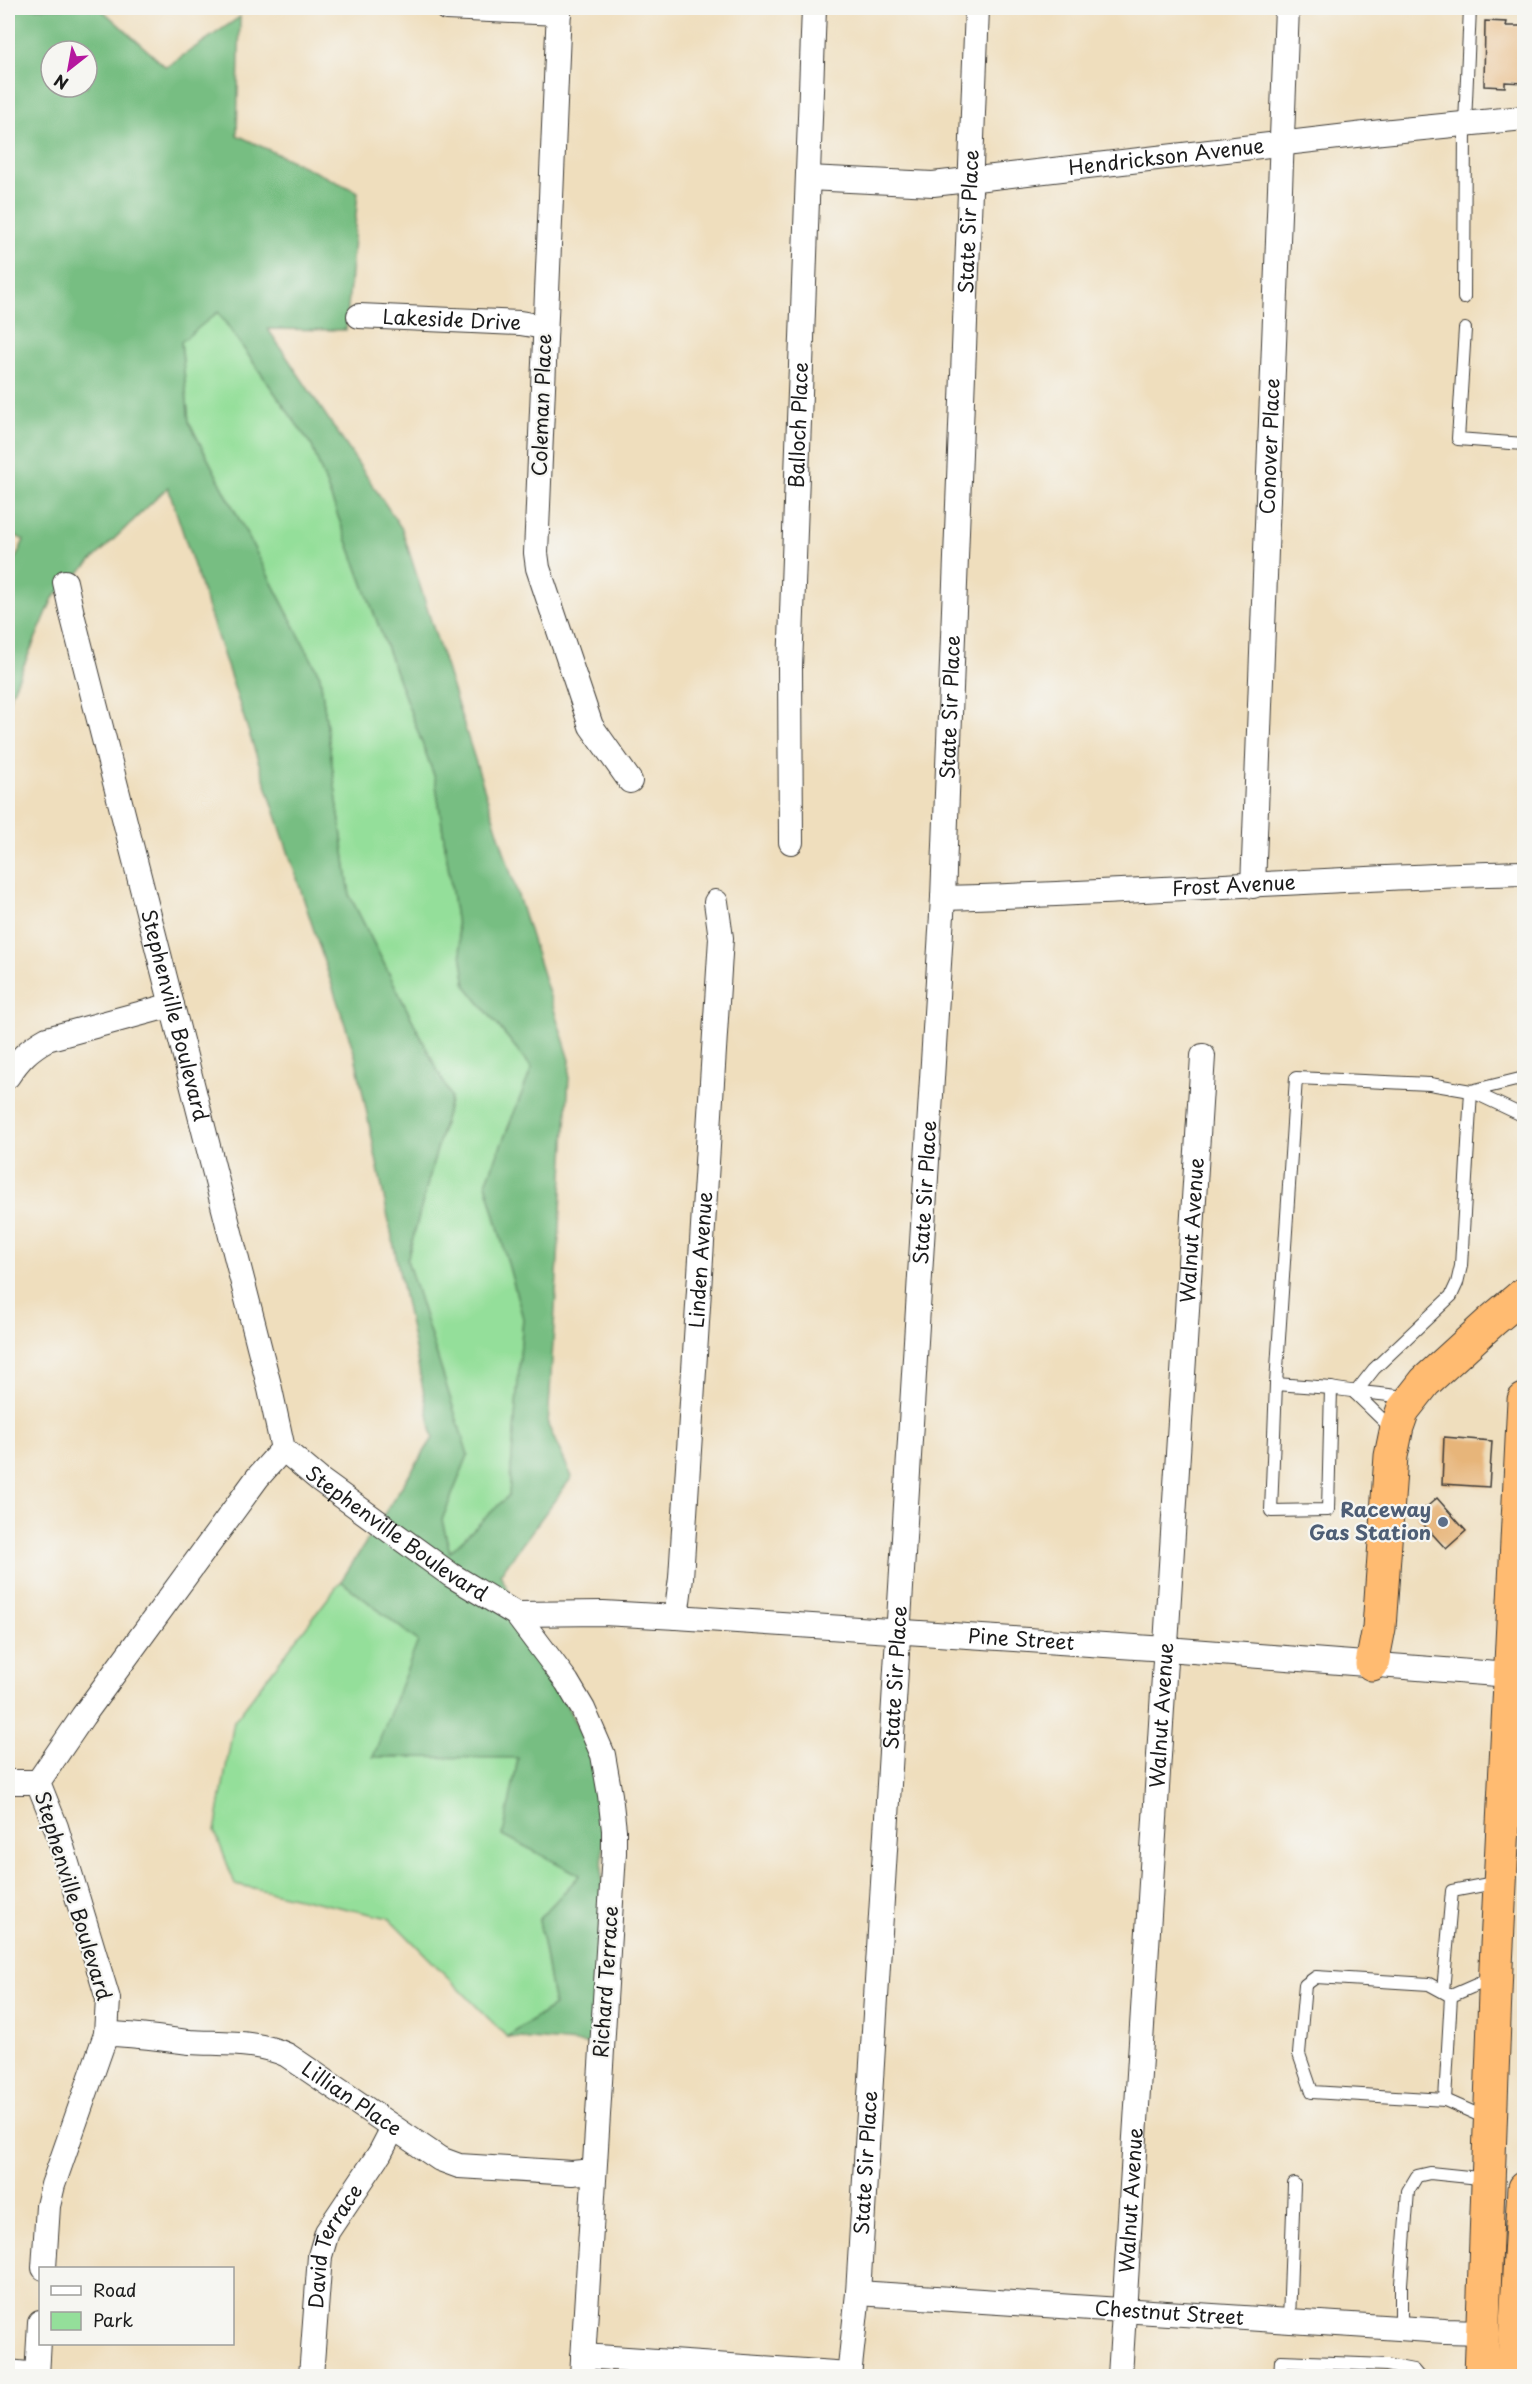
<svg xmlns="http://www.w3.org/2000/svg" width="1532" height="2384" viewBox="0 0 1532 2384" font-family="'Playpen Sans',sans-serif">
	<rect width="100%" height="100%" fill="#f6f6f2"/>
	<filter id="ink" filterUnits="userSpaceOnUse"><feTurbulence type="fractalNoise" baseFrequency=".0167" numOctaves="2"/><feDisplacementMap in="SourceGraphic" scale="12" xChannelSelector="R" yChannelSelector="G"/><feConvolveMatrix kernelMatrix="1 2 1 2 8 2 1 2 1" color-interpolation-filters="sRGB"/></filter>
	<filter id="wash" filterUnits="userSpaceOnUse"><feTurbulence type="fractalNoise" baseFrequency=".008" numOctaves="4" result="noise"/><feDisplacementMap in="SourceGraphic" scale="24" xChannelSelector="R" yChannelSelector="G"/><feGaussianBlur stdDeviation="1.35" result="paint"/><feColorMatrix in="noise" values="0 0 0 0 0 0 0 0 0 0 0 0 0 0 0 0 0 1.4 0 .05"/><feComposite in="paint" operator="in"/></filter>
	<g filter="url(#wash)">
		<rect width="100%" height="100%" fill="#efdebd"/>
		<!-- green -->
		<g fill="#94df9a" stroke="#587e5b" stroke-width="1.5">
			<path d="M218,312L312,446L435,778L466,986L532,1068L486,1183L523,1318L509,1495L449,1553L442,1520L468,1455L407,1260L451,1097L350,896L320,676L189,422L181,341Z"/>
			<path d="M341,1581L418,1641L518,1758L580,1875L539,1919L554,2006L507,2037L389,1918L235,1884L215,1832L234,1721Z"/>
		</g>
		<!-- forest -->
		<path fill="#77be82" stroke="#4a6d4f" stroke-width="1.5" fill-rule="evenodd" d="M8,8H100L166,67L240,17L237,135L358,192L346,330L268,329L402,529L570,1060L548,1425L572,1477L500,1574L604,1779L599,2045L507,2037L554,2006L539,1919L580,1875L503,1835L518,1758L373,1757L418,1641L341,1581L433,1438L355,1055L168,487L53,598L8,702V575L24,540L8,532ZM51,51H87V87H51ZM218,312L312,446L435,778L466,986L532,1068L486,1183L523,1318L509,1495L450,1552L442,1520L468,1455L407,1260L451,1097L350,896L320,676L189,422L181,342Z"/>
		<g id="blocks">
			<!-- building -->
			<g fill="#e7b57a">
				<path d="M1485,21L1507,22L1506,26H1524V83L1505,82V87L1484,86Z"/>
				<path d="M1444,1437L1492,1441L1489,1487L1442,1484Z"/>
				<path d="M1437,1498L1466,1531L1446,1549L1416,1516Z"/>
			</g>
		</g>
	</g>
	<g filter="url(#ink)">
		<use href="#blocks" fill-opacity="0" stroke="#3c3934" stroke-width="1.5"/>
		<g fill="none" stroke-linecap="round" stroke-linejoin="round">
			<defs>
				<g id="service">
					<path d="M1464,298L1465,124L1470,8"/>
					<path d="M1465,329L1458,439L1524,444"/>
					<path d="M1471,1091L1524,1078"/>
					<path d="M1276,1384L1331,1388"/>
					<path d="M1355,1393L1374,1369L1451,1296L1457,1283L1461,1266L1471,1091"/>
					<path d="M1355,1393L1393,1430"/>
					<path d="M1409,1398C1383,1393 1357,1393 1331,1388L1328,1510L1271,1511L1276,1384L1296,1078L1430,1084L1471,1091L1524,1116"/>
					<path d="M1443,1991L1452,1891L1499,1882"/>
					<path d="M1451,1996L1429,1984L1316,1977L1305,1985L1299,2054L1312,2092L1445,2100L1488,2119"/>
					<path d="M1451,1996L1492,1978"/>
					<path d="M1445,2100L1451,1996"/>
					<path d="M1289,2321L1294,2184"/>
					<path d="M1401,2328V2284L1408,2191L1417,2176L1430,2173L1488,2179"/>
					<path d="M1280,2376L1281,2361L1387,2365L1413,2370L1418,2376"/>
				</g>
				<g id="minor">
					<path d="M446,8L559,13"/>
					<path d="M559,8L536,553L538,568L591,726L630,781"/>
					<path id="s1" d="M808,178L933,184L1382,132L1524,118"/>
					<path id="s2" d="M359,316L520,323L545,327"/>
					<path id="s3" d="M65,582L72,614L270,1389L283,1449L320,1480L451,1575L516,1614L567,1682L583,1709L603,1755L610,1795L614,1830V1853L582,2376"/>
					<path id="s4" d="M791,842L790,668L814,8"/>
					<path id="s5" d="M1253,886L1287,8"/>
					<path id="s6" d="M943,898C1137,893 1330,878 1524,873"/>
					<path d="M8,1076C19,1059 29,1049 47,1039L172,1005"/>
					<path id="s7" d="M516,1614L603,1613L676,1617L1166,1649L1510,1675L1524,1672"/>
					<path id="s8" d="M676,1617L681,1578L721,938L716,902"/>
					<path d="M8,1782H38"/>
					<path id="s9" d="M106,2034C135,2034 162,2039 190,2042C223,2044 257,2041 287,2055L440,2159L459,2166L572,2173L593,2171"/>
					<path d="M44,2268L48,2206L53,2185L106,2034L108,1999L56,1827L38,1782L83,1716L258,1477L283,1449"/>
					<path id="s10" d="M858,2293L1445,2331L1482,2332"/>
					<path d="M583,2356L849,2374"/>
					<path d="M8,2372L37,2375"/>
					<path d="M37,2376L40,2322"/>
					<path id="s11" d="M311,2376L320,2256L327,2232L380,2153L393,2128"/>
					<path id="s12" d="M849,2376L858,2293L943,898L977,8"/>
					<path id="s13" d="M1120,2376L1203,1056"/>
				</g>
				<g id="trunk">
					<path d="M1372,1664L1379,1628L1391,1456L1397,1427L1403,1410L1425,1382L1493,1320L1524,1294"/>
					<path d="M1481,2376L1496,1966L1524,1400"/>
					<path d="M1513,2376L1524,2188"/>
				</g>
			</defs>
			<!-- service casing -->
			<use href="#service" stroke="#3c3934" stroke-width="14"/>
			<!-- minor casing -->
			<use href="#minor" stroke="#3c3934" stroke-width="26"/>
			<!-- trunk casing -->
			<use href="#trunk" stroke="#3c3934" stroke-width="35"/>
			<!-- service -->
			<use href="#service" stroke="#fff" stroke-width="12"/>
			<!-- minor -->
			<use href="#minor" stroke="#fff" stroke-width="24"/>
			<!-- trunk -->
			<use href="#trunk" stroke="#ffbb71" stroke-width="33"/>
		</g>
	</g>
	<!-- markers -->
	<circle fill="#5c6f8a" stroke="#f6f6f2" stroke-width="2" cx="1443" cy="1522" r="6"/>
	<g text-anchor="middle" stroke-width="4.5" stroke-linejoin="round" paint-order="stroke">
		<!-- street labels -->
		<g font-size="20" fill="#1c1c1c" stroke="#f6f6f2">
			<text dy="7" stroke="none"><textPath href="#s1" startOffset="360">Hendrickson Avenue</textPath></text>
			<text dy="7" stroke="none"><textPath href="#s12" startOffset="2158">State Sir Place</textPath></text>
			<text dy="7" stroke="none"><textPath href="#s2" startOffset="93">Lakeside Drive</textPath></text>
			<text transform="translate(542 405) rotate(-88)" y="7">Coleman Place</text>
			<text dy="7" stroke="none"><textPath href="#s4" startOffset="417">Balloch Place</textPath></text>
			<text dy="7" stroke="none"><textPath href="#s5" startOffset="440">Conover Place</textPath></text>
			<text dy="7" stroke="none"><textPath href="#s12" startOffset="1672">State Sir Place</textPath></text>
			<text dy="7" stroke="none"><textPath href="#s6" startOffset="291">Frost Avenue</textPath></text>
			<text dy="7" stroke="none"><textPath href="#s3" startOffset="447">Stephenville Boulevard</textPath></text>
			<text dy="7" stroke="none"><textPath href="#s12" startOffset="1186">State Sir Place</textPath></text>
			<text dy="7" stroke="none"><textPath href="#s13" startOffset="1148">Walnut Avenue</textPath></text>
			<text dy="7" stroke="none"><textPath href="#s8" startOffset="358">Linden Avenue</textPath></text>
			<text dy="7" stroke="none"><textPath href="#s3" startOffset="1036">Stephenville Boulevard</textPath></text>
			<text dy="7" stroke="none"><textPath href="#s7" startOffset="506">Pine Street</textPath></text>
			<text dy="7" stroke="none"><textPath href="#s12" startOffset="700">State Sir Place</textPath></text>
			<text dy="7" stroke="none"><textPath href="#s13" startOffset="662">Walnut Avenue</textPath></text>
			<text transform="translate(73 1896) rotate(73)" y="7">Stephenville Boulevard</text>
			<text transform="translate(606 1982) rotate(-86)" y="7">Richard Terrace</text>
			<text dy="7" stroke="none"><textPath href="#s9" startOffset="261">Lillian Place</textPath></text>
			<text dy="7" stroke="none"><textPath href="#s12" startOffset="214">State Sir Place</textPath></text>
			<text dy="7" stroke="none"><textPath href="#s13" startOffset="176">Walnut Avenue</textPath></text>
			<text dy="7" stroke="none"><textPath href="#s11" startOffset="134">David Terrace</textPath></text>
			<text dy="7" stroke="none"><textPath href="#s10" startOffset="312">Chestnut Street</textPath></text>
		</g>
		<!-- service labels -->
		<g font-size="20" font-weight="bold" fill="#4e5e75" stroke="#f6f6f2" text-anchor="end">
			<text x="1431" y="1517">Raceway<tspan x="1431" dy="23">Gas Station</tspan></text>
		</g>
	</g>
	<!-- margin -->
	<rect width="1532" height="2384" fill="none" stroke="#f6f6f2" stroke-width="30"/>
	<!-- legend -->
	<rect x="39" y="2267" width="195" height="78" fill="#f6f6f2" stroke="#9f9f9c" stroke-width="1.5"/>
	<rect x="51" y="2286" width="30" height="9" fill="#ffffff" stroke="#9f9f9c" stroke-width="1.5"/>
	<text x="93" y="2297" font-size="18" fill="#1c1c1c">Road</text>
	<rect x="51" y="2312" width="30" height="18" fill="#94df9a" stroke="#9f9f9c" stroke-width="1.5"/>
	<text x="93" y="2327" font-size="18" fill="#1c1c1c">Park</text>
	<!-- north arrow -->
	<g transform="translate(69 69) rotate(211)"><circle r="28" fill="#f6f6f2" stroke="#9f9f9c" stroke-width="1.5"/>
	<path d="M0-4.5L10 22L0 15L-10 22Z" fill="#b5179e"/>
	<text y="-9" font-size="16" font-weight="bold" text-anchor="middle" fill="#1c1c1c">N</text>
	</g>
</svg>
